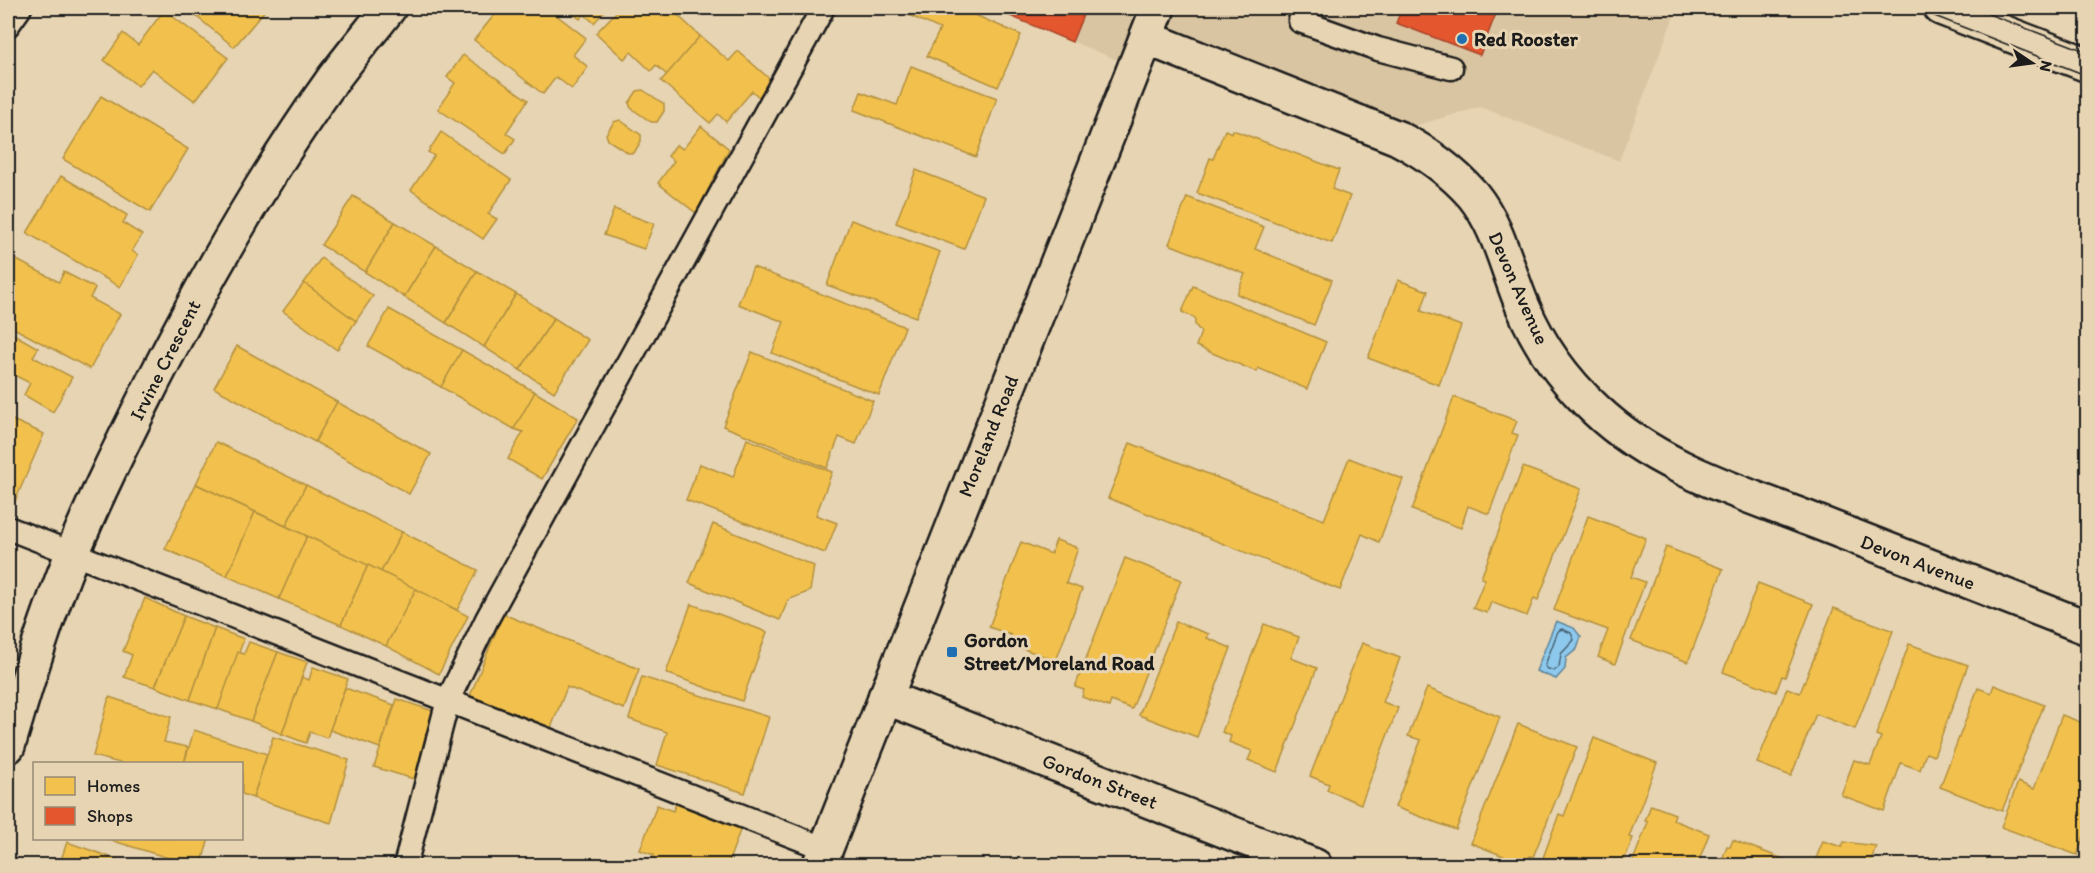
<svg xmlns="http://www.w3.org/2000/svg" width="2095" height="873" viewBox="0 0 2095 873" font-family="Itim,sans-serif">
	<rect width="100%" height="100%" fill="#e7d4b2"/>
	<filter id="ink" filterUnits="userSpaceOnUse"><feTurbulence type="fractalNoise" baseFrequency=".0167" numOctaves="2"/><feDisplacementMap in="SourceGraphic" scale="12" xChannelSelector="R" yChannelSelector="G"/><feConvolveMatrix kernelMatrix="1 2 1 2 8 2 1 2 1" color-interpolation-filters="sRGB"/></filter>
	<g filter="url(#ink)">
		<!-- built -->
		<path fill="#dac5a2" d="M991,8H1677L1619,161L1480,107L1376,137L1158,50L1149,73Z"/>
		<!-- water -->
		<path fill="#8cc9ed" stroke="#5f8499" stroke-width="1.5" d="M1556,621L1574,628L1581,637L1577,649L1566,658L1565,669L1556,679L1536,671Z"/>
		<!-- homes -->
		<g fill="#f2c14e" stroke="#b2903f" stroke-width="1.5">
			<path d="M186,8H267L234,47Z"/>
			<path d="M500,8H547L586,38L573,55L588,67L572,89L556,77L543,94L474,40Z"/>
			<path d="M565,8H607L594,23L584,14L580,19Z"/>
			<path d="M620,8H670L700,36L667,75L656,65L651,71L631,52L624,59L596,33Z"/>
			<path d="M912,8H959L1021,35L998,87L927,56L940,29L909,15Z"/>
			<path d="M164,10L228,58L195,101L152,69L138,86L104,60L123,33L138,45Z"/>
			<path d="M700,36L729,61L738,51L772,81L759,97L752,91L726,122L718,114L710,123L661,81Z"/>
			<path d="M463,55L528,100L506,133L515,139L505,154L438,109L455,83L447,77Z"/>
			<path d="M911,66L997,98L976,157L854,110L861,92L897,105Z"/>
			<path d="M643,90L664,104V111L657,122H651L631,108L629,103L637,91Z"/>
			<path d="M101,96L188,149L150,212L63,159Z"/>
			<path d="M620,120L641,135V141L634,153H628L608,140L606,134L614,122Z"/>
			<path d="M701,126L729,149L696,213L658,183L674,161L668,156L676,145L683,149Z"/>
			<path d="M1225,130L1232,133L1233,130L1339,170L1332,189L1350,196L1332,243L1197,193L1210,158L1213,159Z"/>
			<path d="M441,132L511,180L488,214L497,219L483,239L411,190L434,156L428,152Z"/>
			<path d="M916,170L984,196L964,249L896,223Z"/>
			<path d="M61,176L127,215L123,223L142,235L132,251L138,255L120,287L27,233Z"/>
			<path d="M353,196L395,222L365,272L321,245Z"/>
			<path d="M1187,197L1264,227L1255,249L1332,280L1314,325L1237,294L1245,274L1169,244Z"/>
			<path d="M614,209L654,224L644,249L604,235Z"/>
			<path d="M851,220L940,252L916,317L827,285Z"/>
			<path d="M395,222L436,246L404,297L365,272Z"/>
			<path d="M436,246L477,271L446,323L404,297Z"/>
			<path d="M9,256L59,282L64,272L95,288L90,298L120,314L90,369L8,325Z"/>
			<path d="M321,258L373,296L356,321L304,283Z"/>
			<path d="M753,267L905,327L879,395L772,353L784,322L738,304Z"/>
			<path d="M477,271L516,294L484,347L446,323Z"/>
			<path d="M1398,280L1428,291L1421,311L1461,326L1439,385L1368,358Z"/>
			<path d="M304,283L356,321L337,350L283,311Z"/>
			<path d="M1193,286L1326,342L1307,389L1258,368L1257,372L1196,346L1201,332L1195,325V318L1182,312Z"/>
			<path d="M516,294L554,318L520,370L484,347Z"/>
			<path d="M389,309L462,350L441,387L368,346Z"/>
			<path d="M554,318L588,340L554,392L520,370Z"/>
			<path d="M10,332L38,348L33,357L72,377L53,412L24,395L30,383L8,372V337Z"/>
			<path d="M237,346L337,402L315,442L214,388Z"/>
			<path d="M462,350L535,392L514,429L441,387Z"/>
			<path d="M752,352L873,401L856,444L839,437L827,468L723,426Z"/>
			<path d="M535,392L578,418L542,479L508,459L523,432L514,429Z"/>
			<path d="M1454,397L1517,421L1512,433L1518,435L1489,514L1468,506L1461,528L1412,510Z"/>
			<path d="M337,402L431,454L409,494L315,442Z"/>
			<path d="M8,418L44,434L12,508L8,506Z"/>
			<path d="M747,439L832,472L816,515L837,523L825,553L686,500L700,464L733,477Z"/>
			<path d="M216,442L306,485L286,526L196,484Z"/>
			<path d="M1130,443L1324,520L1349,458L1403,479L1379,542L1362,534L1340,590L1108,498Z"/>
			<path d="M1523,467L1581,489L1538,600L1534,598L1527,616L1491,602L1487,613L1473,608L1485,579L1481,578Z"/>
			<path d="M196,484L255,512L227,576L165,549Z"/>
			<path d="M306,485L402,532L381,572L286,526Z"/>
			<path d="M255,512L307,536L279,599L227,576Z"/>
			<path d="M1588,516L1646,538L1631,577L1645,582L1615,664L1598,657L1608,630L1554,610Z"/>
			<path d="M713,524L814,566L810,591L788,600L780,620L689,583Z"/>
			<path d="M402,532L478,570L457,610L381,572Z"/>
			<path d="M307,536L368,565L341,625L279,599Z"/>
			<path d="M1056,540L1078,548L1066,583L1082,589L1056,661L1008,643L1011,635L989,627L1021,542L1051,554Z"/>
			<path d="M1666,547L1723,569L1688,662L1631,640Z"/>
			<path d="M1125,558L1181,580L1132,709L1111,701L1109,707L1082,697L1084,690L1075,687Z"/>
			<path d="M368,565L416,589L386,646L341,625Z"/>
			<path d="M1758,583L1813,604L1785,677L1782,676L1776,692L1723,672Z"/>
			<path d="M416,589L468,616L439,674L386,646Z"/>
			<path d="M145,598L184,616L155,687L124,677L132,655L123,651Z"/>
			<path d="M691,604L767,632L742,701L666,673Z"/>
			<path d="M1834,608L1893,631L1855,729L1816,714L1791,776L1757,763L1787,688L1800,693Z"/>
			<path d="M503,614L639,669L624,709L567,687L549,733L468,701Z"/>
			<path d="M184,616L215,628L190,700L155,687Z"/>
			<path d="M1176,622L1209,634L1207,638L1231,648L1197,737L1139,715Z"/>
			<path d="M1264,624L1299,637L1291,658L1317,668L1277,772L1248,760L1252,751L1229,742L1231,736L1222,732Z"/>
			<path d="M215,628L244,639L218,709L190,700Z"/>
			<path d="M249,642L278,652L251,721L218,709L238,652L244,654Z"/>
			<path d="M1362,643L1400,658L1383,702L1398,708L1361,804L1327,790L1329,784L1310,776Z"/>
			<path d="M1909,644L1968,665L1934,756L1926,753L1920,770L1901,763L1884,811L1841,795L1854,760L1870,765L1881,737L1876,735Z"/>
			<path d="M278,652L307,662L282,734L251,721Z"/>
			<path d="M313,667L348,679L327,738L310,732L306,743L282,734L302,677L309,680Z"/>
			<path d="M642,677L769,717L745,793L657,765L667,732L629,719Z"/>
			<path d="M1994,685L2044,705L2002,811L1940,787L1978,688L1991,693Z"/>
			<path d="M345,688L394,705L380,748L330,730Z"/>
			<path d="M1427,688L1500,717L1456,830L1395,807L1421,740L1408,736Z"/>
			<path d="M109,697L171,717L164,742L188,747L184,764H124L93,756Z"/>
			<path d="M397,699L439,713L417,780L374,767Z"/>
			<path d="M2062,715L2088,725V826L2077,855L2001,827L2018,782L2034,789Z"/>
			<path d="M1518,724L1577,747L1533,857L1530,856L1526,865L1471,843Z"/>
			<path d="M194,730L267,754L253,798L242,794V764H184Z"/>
			<path d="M273,737L349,760L331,823L253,798Z"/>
			<path d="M1594,738L1657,763L1629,837L1633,838L1622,866H1540L1559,814L1564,816Z"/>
			<path d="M677,801L742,825L727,866H650L654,855L640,850L657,805L673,811Z"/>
			<path d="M1651,805L1675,814L1673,820L1709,834L1697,866H1631L1648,822L1645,821Z"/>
			<path d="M104,838H209L201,866H194Z"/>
			<path d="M1733,840L1786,860L1784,866H1720L1727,846L1730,847Z"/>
			<path d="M1823,841L1842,847L1844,842L1876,846L1869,866H1813Z"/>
			<path d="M67,842L133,865L59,866Z"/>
		</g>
		<!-- shops -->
		<g fill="#e4572e" stroke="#a84529" stroke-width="1.5">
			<path d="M991,8H1086L1072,42Z"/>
			<path d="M1402,8H1498L1480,55L1396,23Z"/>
		</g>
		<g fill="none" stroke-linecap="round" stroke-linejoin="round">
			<!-- shore -->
			<path stroke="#496170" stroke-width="1.5" d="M1562,629L1571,633L1574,640L1561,654L1559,667L1554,671L1546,668L1545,665L1558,631Z"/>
			<defs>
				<g id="lane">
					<path d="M1300,21L1378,49L1451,68"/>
					<path d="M8,25L20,8"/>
					<path d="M8,528L826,849"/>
					<path d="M405,866L448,700L487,619L823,8"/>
				</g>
				<g id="street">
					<path d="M1147,38L1398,138C1427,153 1451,170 1473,195C1499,227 1507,270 1523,307C1539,345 1565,381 1596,410C1657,468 1741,492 1817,522C1907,557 1997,593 2088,628"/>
					<path d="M885,697L1315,866"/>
					<path d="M8,746C27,681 47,615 73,552C97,493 126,436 154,380C207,276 265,174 333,79C351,55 371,31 389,8"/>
				</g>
				<g id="secondary">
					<path d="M1941,8L2088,65"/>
					<path d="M819,866L1158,8"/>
				</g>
			</defs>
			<!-- lane casing -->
			<use href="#lane" stroke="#1c1c1c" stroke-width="27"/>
			<!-- street casing -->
			<use href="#street" stroke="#1c1c1c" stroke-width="38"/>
			<!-- secondary casing -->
			<use href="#secondary" stroke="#1c1c1c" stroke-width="38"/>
			<!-- lane -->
			<use href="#lane" stroke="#e7d4b2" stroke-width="22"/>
			<!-- street -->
			<use href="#street" stroke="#e7d4b2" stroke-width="33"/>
			<!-- secondary -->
			<use href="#secondary" stroke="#e7d4b2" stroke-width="33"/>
			<!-- tram -->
			<g stroke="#1c1c1c" stroke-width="1.5">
				<path d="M1914,8L2088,76"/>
				<path d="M1973,8L2088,52"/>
			</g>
		</g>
	</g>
	<!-- markers -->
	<g fill="#1f6fb2" stroke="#e7d4b2" stroke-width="2">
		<circle cx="1462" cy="39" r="6"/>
		<rect x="946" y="646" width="12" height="12" rx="3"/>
	</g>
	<g text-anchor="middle" stroke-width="6" stroke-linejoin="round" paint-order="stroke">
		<!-- poi labels -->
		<g font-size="20" font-weight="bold" fill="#1c1c1c" stroke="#e7d4b2" text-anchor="start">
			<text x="1474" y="46">Red Rooster</text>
			<text x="964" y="647">Gordon<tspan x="964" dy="23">Street/Moreland Road</tspan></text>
		</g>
		<!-- street labels -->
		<g font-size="20" fill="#1c1c1c" stroke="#e7d4b2">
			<text transform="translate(1519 288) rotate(66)" y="7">Devon Avenue</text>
			<text transform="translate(165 360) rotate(-63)" y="7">Irvine Crescent</text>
			<text transform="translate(988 436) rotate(-68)" y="7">Moreland Road</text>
			<text transform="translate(1918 562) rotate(21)" y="7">Devon Avenue</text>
			<text transform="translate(1100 781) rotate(21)" y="7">Gordon Street</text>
		</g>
	</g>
	<!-- margin -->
	<rect width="2095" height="873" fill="none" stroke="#e7d4b2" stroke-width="30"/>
	<rect x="15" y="15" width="2065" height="843" fill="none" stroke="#1c1c1c" stroke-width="2" filter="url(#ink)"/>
	<!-- legend -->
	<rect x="33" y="762" width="210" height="78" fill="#e7d4b2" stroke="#968a76" stroke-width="1.5"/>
	<rect x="45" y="777" width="30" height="18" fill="#f2c14e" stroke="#968a76" stroke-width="1.5"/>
	<text x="87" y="792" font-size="18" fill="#1c1c1c">Homes</text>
	<rect x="45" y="807" width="30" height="18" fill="#e4572e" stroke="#968a76" stroke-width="1.5"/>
	<text x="87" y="822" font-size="18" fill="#1c1c1c">Shops</text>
	<!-- north arrow -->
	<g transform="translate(2032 63) rotate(103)" stroke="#e7d4b2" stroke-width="4.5" paint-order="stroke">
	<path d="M0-4.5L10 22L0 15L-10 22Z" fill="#1c1c1c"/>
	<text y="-9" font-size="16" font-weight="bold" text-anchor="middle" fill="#1c1c1c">N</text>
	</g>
</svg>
